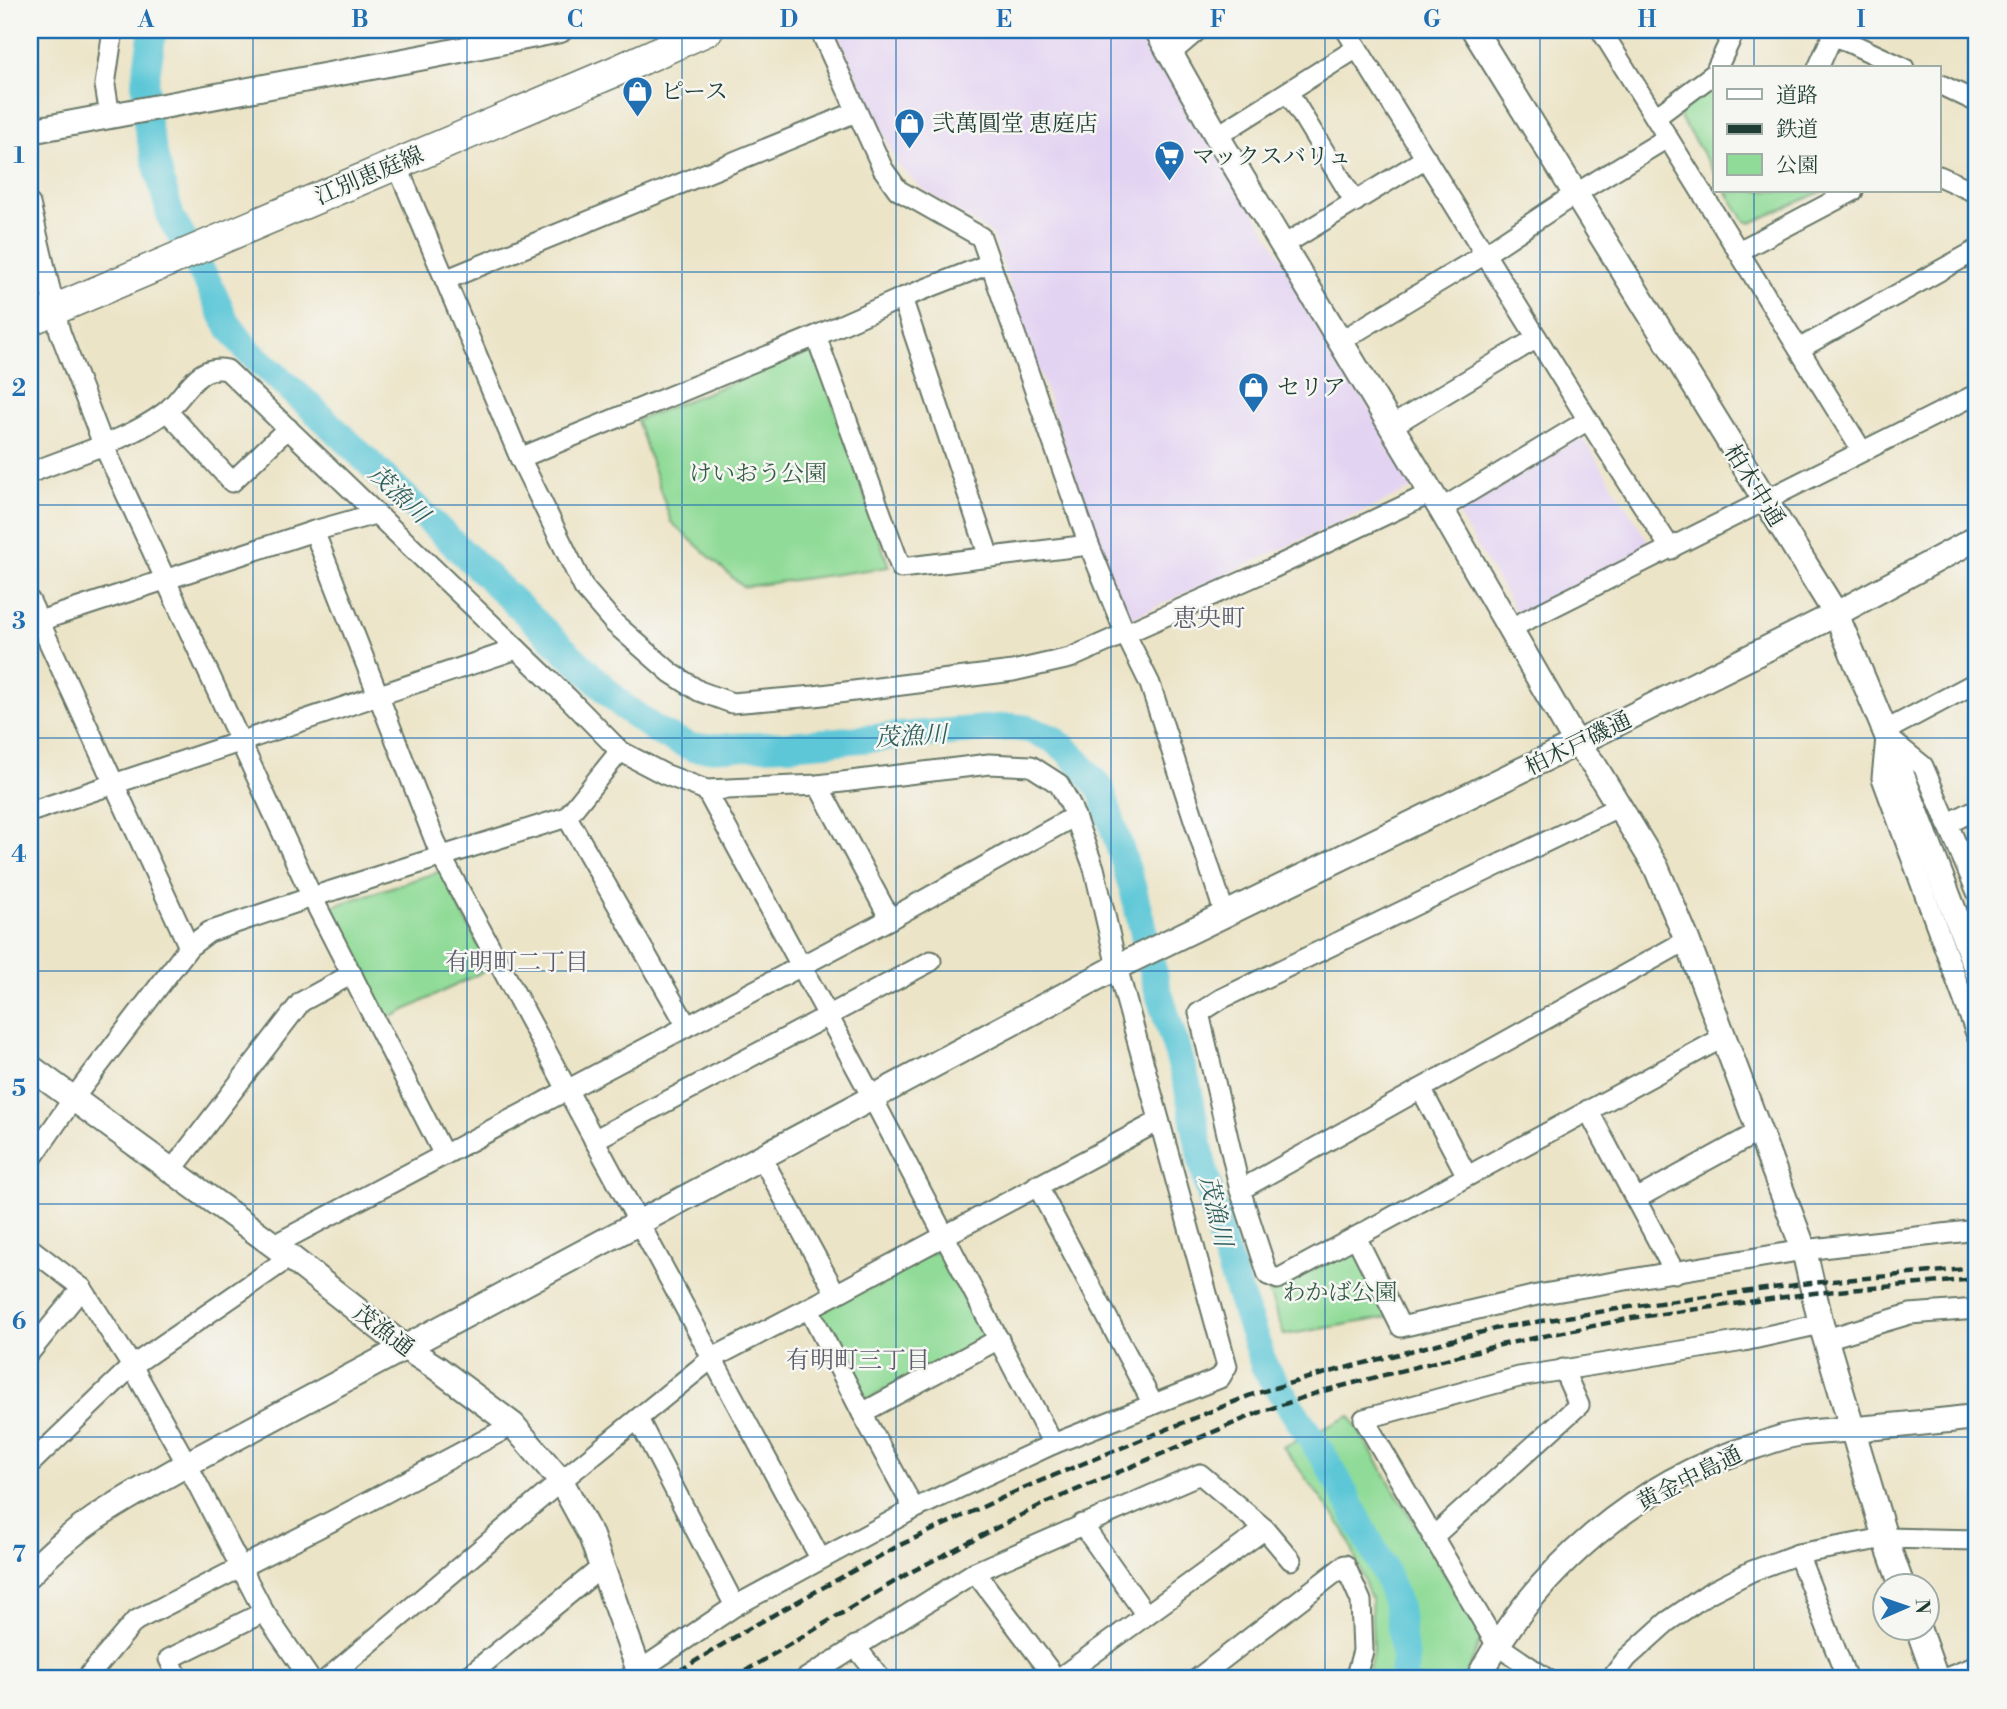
<svg xmlns="http://www.w3.org/2000/svg" width="2007" height="1709" viewBox="0 0 2007 1709" font-family="'Libre Bodoni','Noto Serif JP',serif">
	<rect width="100%" height="100%" fill="#f6f6f2"/>
	<filter id="ink" filterUnits="userSpaceOnUse"><feTurbulence type="fractalNoise" baseFrequency=".0143" numOctaves="2"/><feDisplacementMap in="SourceGraphic" scale="14" xChannelSelector="R" yChannelSelector="G"/><feConvolveMatrix kernelMatrix="1 2 1 2 8 2 1 2 1" color-interpolation-filters="sRGB"/></filter>
	<filter id="wash" filterUnits="userSpaceOnUse"><feTurbulence type="fractalNoise" baseFrequency=".00686" numOctaves="4" result="noise"/><feDisplacementMap in="SourceGraphic" scale="28" xChannelSelector="R" yChannelSelector="G"/><feGaussianBlur stdDeviation="1.57" result="paint"/><feColorMatrix in="noise" values="0 0 0 0 0 0 0 0 0 0 0 0 0 0 0 0 0 1.4 0 .05"/><feComposite in="paint" operator="in"/></filter>
	<g filter="url(#wash)">
		<rect width="100%" height="100%" fill="#ece4c7"/>
		<!-- built -->
		<g fill="#e3d3f2">
			<path d="M836,30H1148L1416,487L1125,621L992,234L920,187L898,165Z"/>
			<path d="M1582,436L1651,546L1519,617L1457,513Z"/>
		</g>
		<!-- green -->
		<g fill="#90db97" stroke="#588c66" stroke-width="2">
			<path d="M1715,87V173L1679,116L1680,112Z"/>
			<path d="M1726,191H1823L1751,223L1745,221Z"/>
			<path d="M815,350L889,567L743,587L671,522L637,420Z"/>
			<path d="M441,871L490,968L384,1021L329,918L330,907Z"/>
			<path d="M1356,1247L1390,1317L1284,1335L1269,1292Z"/>
			<path d="M939,1249L986,1338L865,1401L819,1312Z"/>
			<path d="M1350,1416L1482,1636L1465,1679H1367L1373,1651L1371,1599L1345,1531L1283,1447Z"/>
		</g>
		<g fill="none" stroke-linecap="round" stroke-linejoin="round">
			<!-- river -->
			<path stroke="#5dc7d7" stroke-width="28" d="M153,30L145,82L147,124L156,162L171,218L208,283L226,322L248,351L311,407L624,707L660,733L693,748L788,745L1011,727L1028,729L1051,738L1066,749L1101,789L1133,889L1157,987L1187,1083L1202,1161L1224,1249L1265,1368L1332,1470L1387,1576L1398,1607L1405,1659L1403,1679"/>
		</g>
	</g>
	<g filter="url(#ink)">
		<g fill="none" stroke-linecap="round" stroke-linejoin="round">
			<defs>
				<g id="minor">
					<path d="M820,30L883,169L898,190L981,237L1089,545L1126,635L1150,684L1225,915"/>
					<path d="M1346,30L1588,420L1671,549"/>
					<path d="M1601,30L1862,451"/>
					<path d="M1833,35L1904,68"/>
					<path d="M1171,53L1198,30"/>
					<path d="M1717,68L1735,30"/>
					<path d="M1818,68L1835,30"/>
					<path d="M1939,84L1977,102"/>
					<path d="M1288,92L1355,202"/>
					<path d="M110,116L105,85L113,30"/>
					<path d="M1656,117L1715,73"/>
					<path d="M1217,136L1357,48"/>
					<path d="M396,163L520,458L584,588L614,623L671,673L699,691L732,703L814,696L1013,671L1070,658L1271,569L1431,493"/>
					<path d="M1939,176L1977,193"/>
					<path d="M30,204L60,332L103,444L312,897L444,1155"/>
					<path d="M1282,246L1426,158"/>
					<path d="M1739,251L1853,191"/>
					<path d="M445,280L856,112"/>
					<path d="M902,298L989,557"/>
					<path d="M816,336L901,568L1089,545"/>
					<path d="M1339,342L1485,254L1575,194L1667,138"/>
					<path d="M1799,349L1977,250"/>
					<path d="M167,411L232,482L288,428"/>
					<path d="M1390,427L1537,338"/>
					<path d="M520,458L816,336L902,298L989,264"/>
					<path d="M30,473C73,455 127,441 164,413C187,396 195,363 227,370L567,697L620,751L664,774L706,790L818,785L989,764L1031,766L1059,784L1070,804L1094,868L1117,967L1227,1366L1220,1378L1053,1444L914,1509L735,1606L627,1679"/>
					<path d="M1441,509L1588,420"/>
					<path d="M314,531L441,856L820,1558"/>
					<path d="M30,601L189,947"/>
					<path d="M30,624L314,531L375,514"/>
					<path d="M1509,629L1977,394"/>
					<path d="M1885,731L1977,682"/>
					<path d="M1887,737L1923,766L1977,892"/>
					<path d="M1886,738L1882,778L1977,1036"/>
					<path d="M818,785L890,919"/>
					<path d="M706,790L872,1097L1053,1444"/>
					<path d="M1620,806L1221,999L1199,1013L1240,1190L1268,1275L1278,1279L1724,1037"/>
					<path d="M30,812L517,649"/>
					<path d="M567,817L687,1026"/>
					<path d="M1947,824L1977,809"/>
					<path d="M1421,1089L1467,1176"/>
					<path d="M1588,1110L1675,1273"/>
					<path d="M594,1140L931,961"/>
					<path d="M762,1158L836,1294"/>
					<path d="M30,1161L73,1099L189,947L209,932L312,897L567,817L620,751"/>
					<path d="M172,1170L301,1002L352,974"/>
					<path d="M1037,1185L1153,1404"/>
					<path d="M1240,1190L1687,940"/>
					<path d="M1636,1199L1760,1131"/>
					<path d="M1356,1237L1401,1327L1537,1295L1804,1250L1977,1230"/>
					<path d="M274,1245L890,919L1075,816"/>
					<path d="M30,1248L82,1288L132,1366L187,1464L264,1612L310,1679"/>
					<path d="M809,1309L862,1413L914,1509"/>
					<path d="M1826,1339L1910,1314L1977,1309"/>
					<path d="M30,1352L82,1288"/>
					<path d="M862,1413L999,1339"/>
					<path d="M638,1419L735,1606"/>
					<path d="M30,1464L132,1366L290,1257"/>
					<path d="M1082,1524L1146,1615"/>
					<path d="M1265,1529L1291,1560"/>
					<path d="M1434,1536L1579,1405L1563,1369"/>
					<path d="M1798,1554L1847,1679"/>
					<path d="M975,1572L1056,1679"/>
					<path d="M855,1646L881,1679"/>
					<path d="M86,1679L135,1621L332,1521L513,1425"/>
					<path d="M179,1679L169,1659L264,1612"/>
					<path d="M327,1679L561,1481L711,1359L836,1294L1159,1121"/>
					<path d="M465,1679L603,1566"/>
					<path d="M805,1679L975,1572L1200,1474L1265,1529L1058,1679"/>
					<path d="M1197,1679L1345,1565L1361,1601L1363,1651L1355,1679"/>
					<path d="M1547,1679L1496,1644L1364,1419L1519,1377L1744,1341L1821,1324"/>
					<path d="M1611,1679L1627,1658L1667,1622L1709,1593L1752,1571L1798,1554L1885,1538L1977,1540"/>
					<path d="M1943,1679L1977,1666"/>
				</g>
				<g id="tertiary">
					<path d="M1157,30L1217,136L1441,509L1576,743L1594,765L1656,867L1687,940L1804,1250L1821,1324L1885,1538L1902,1586"/>
					<path d="M1474,30L1836,614L1885,731L1977,971"/>
					<path d="M30,131L425,57L560,30"/>
					<path d="M30,1067L290,1257L404,1347L437,1368L513,1425L561,1481L591,1536L642,1679"/>
					<path d="M30,1574C75,1524 129,1497 187,1464L1117,967L1602,731L1836,614L1977,538"/>
					<path d="M1918,1628L1936,1679"/>
					<path d="M1478,1679C1534,1570 1639,1481 1756,1446C1769,1442 1783,1436 1797,1434C1816,1431 1836,1431 1855,1429C1896,1426 1937,1421 1977,1417"/>
				</g>
				<path id="primary" d="M30,320L616,71L708,30"/>
			</defs>
			<!-- minor casing -->
			<use href="#minor" stroke="#677767" stroke-width="23"/>
			<!-- tertiary casing -->
			<use href="#tertiary" stroke="#677767" stroke-width="28"/>
			<!-- primary casing -->
			<use href="#primary" stroke="#677767" stroke-width="33"/>
			<!-- minor -->
			<use href="#minor" stroke="#fff" stroke-width="19"/>
			<!-- tertiary -->
			<use href="#tertiary" stroke="#fff" stroke-width="24"/>
			<!-- primary -->
			<use href="#primary" stroke="#fff" stroke-width="30"/>
			<!-- rail -->
			<g stroke="#1f3d34" stroke-width="4.5" stroke-dasharray="10 5" stroke-linecap="butt">
				<path d="M666,1679L748,1629L900,1545L1028,1486L1251,1395L1311,1377L1498,1328L1630,1307L1811,1283L1977,1268"/>
				<path d="M732,1679L909,1573L1041,1505L1258,1413L1319,1392L1500,1345L1632,1318L1814,1293L1977,1279"/>
			</g>
		</g>
	</g>
	<!-- grid -->
	<path fill="none" stroke="#1f6fb2" stroke-width="2" stroke-opacity="0.55" d="M253,30V1679M467,30V1679M682,30V1679M896,30V1679M1111,30V1679M1325,30V1679M1540,30V1679M1754,30V68M1754,191V1679M30,272H1977M30,505H1977M30,738H1977M30,971H1977M30,1204H1977M30,1437H1977"/>
	<!-- icons -->
	<defs>
		<symbol id="shop-pin" viewBox="-11 -11 22 30"><path d="M0 17L-7.5 6A9.5 9.5 0 1 1 7.5 6Z" fill="#1f6fb2" stroke="#f6f6f2"/><path d="M-5-2.5h2.3a2.7 3.5 0 0 1 5.4 0H5L5.5 6h-11ZM-1.5-2.5h3a1.5 2.3 0 0 0-3 0Z" fill="#fff"/></symbol>
		<symbol id="supermarket-pin" viewBox="-11 -11 22 30"><path d="M0 17L-7.5 6A9.5 9.5 0 1 1 7.5 6Z" fill="#1f6fb2" stroke="#f6f6f2"/><path d="M-6-5.5h2.5l.6 2H6L4.5 2H-2.5L-4.4-4H-6ZM-1.5 3.2a1.3 1.3 0 1 0 .1 0ZM3 3.2a1.3 1.3 0 1 0 .1 0Z" fill="#fff"/></symbol>
	</defs>
	<g fill-rule="evenodd">
		<use href="#shop-pin" x="620" y="74" width="35" height="47"/>
		<use href="#shop-pin" x="892" y="106" width="35" height="47"/>
		<use href="#supermarket-pin" x="1152" y="138" width="35" height="47"/>
		<use href="#shop-pin" x="1236" y="370" width="35" height="47"/>
	</g>
	<g text-anchor="middle" stroke-width="5" stroke-linejoin="round" paint-order="stroke">
		<!-- poi labels -->
		<g font-size="23" fill="#1f3d34" stroke="#f6f6f2" text-anchor="start">
			<text x="661" y="99">ピース</text>
			<text x="932" y="131">弐萬圓堂 恵庭店</text>
			<text x="1192" y="164">マックスバリュ</text>
			<text x="1277" y="395">セリア</text>
		</g>
		<!-- street labels -->
		<g font-size="23" fill="#1f3d34" stroke="#f6f6f2">
			<text transform="translate(369 175) rotate(-23)" y="8">江別恵庭線</text>
			<text transform="translate(1755 485) rotate(58)" y="8">柏木中通</text>
			<text transform="translate(1578 743) rotate(-26)" y="8">柏木戸磯通</text>
			<text transform="translate(384 1330) rotate(37)" y="8">茂漁通</text>
			<text transform="translate(1689 1478) rotate(-27)" y="8">黄金中島通</text>
		</g>
		<!-- park labels -->
		<g font-size="23" fill="#365d48" stroke="#f6f6f2">
			<text x="758" y="481">けいおう公園</text>
			<text x="1340" y="1300">わかば公園</text>
		</g>
		<!-- water labels -->
		<g font-size="24" font-style="italic" fill="#2e605d" stroke="#f6f6f2">
			<text transform="translate(399 494) rotate(43)" y="8">茂漁川</text>
			<text transform="translate(911 736) rotate(-3)" y="8">茂漁川</text>
			<text transform="translate(1216 1211) rotate(77)" y="8">茂漁川</text>
		</g>
		<!-- neighbourhood labels -->
		<g font-size="24" fill="#5b5b6a" stroke="#f6f6f2">
			<text x="1209" y="626">恵央町</text>
			<text x="517" y="970">有明町二丁目</text>
			<text x="858" y="1368">有明町三丁目</text>
		</g>
	</g>
	<!-- margin -->
	<rect width="2007" height="1709" fill="none" stroke="#f6f6f2" stroke-width="77"/>
	<!-- legend -->
	<rect x="1713" y="66" width="228" height="126" fill="#f6f6f2" stroke="#a0aca6" stroke-width="2"/>
	<rect x="1727" y="89" width="35" height="10" fill="#ffffff" stroke="#a0aca6" stroke-width="2"/>
	<text x="1776" y="102" font-size="21" fill="#1f3d34">道路</text>
	<rect x="1727" y="124" width="35" height="10" fill="#1f3d34" stroke="#a0aca6" stroke-width="2"/>
	<text x="1776" y="136" font-size="21" fill="#1f3d34">鉄道</text>
	<rect x="1727" y="154" width="35" height="21" fill="#90db97" stroke="#a0aca6" stroke-width="2"/>
	<text x="1776" y="172" font-size="21" fill="#1f3d34">公園</text>
	<!-- north arrow -->
	<g transform="translate(1906 1607) rotate(88)"><circle r="33" fill="#f6f6f2" stroke="#a0aca6" stroke-width="2"/>
	<path d="M0-5L12 26L0 18L-12 26Z" fill="#1f6fb2"/>
	<text y="-10" font-size="19" font-weight="bold" text-anchor="middle" fill="#1f3d34">N</text>
	</g>
	<rect x="38" y="38" width="1930" height="1632" fill="none" stroke="#1f6fb2" stroke-width="2.5"/>
	<g font-size="23" text-anchor="middle" font-weight="bold" fill="#1f6fb2">
		<text x="146" y="27">A</text>
		<text x="360" y="27">B</text>
		<text x="575" y="27">C</text>
		<text x="789" y="27">D</text>
		<text x="1004" y="27">E</text>
		<text x="1218" y="27">F</text>
		<text x="1432" y="27">G</text>
		<text x="1647" y="27">H</text>
		<text x="1861" y="27">I</text>
		<text x="19" y="163">1</text>
		<text x="19" y="396">2</text>
		<text x="19" y="629">3</text>
		<text x="19" y="862">4</text>
		<text x="19" y="1096">5</text>
		<text x="19" y="1329">6</text>
		<text x="19" y="1562">7</text>
	</g>
</svg>
